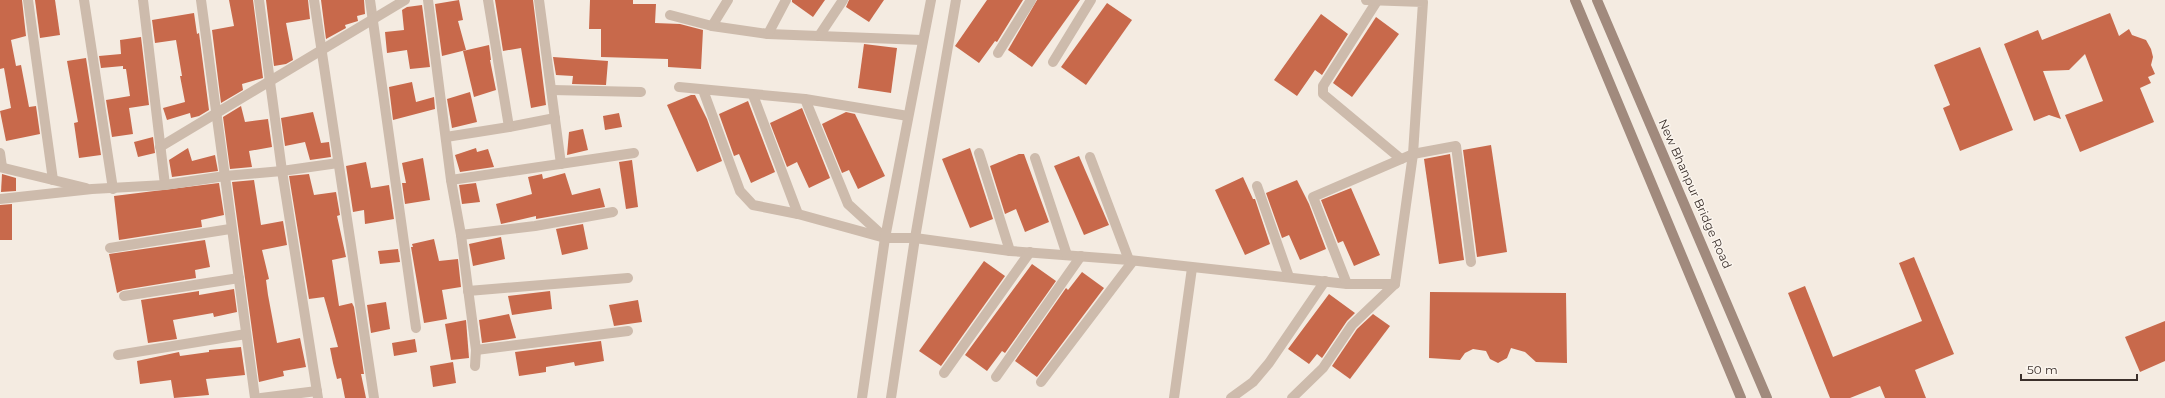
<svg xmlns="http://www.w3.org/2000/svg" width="2165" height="398" viewBox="0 0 2165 398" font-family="Montserrat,sans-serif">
	<rect width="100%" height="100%" fill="#f4ebe1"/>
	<!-- building -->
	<g fill="#c8694b">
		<path d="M0,0H22L26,36L11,40L16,66L21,65L29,107L36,106L40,134L6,141L0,111L11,108L4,68L0,69Z"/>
		<path d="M35,0H55L60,35L40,38Z"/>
		<path d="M229,0H253L263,78L242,84L243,90L221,103L212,30L234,26Z"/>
		<path d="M266,0H308L310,19L286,23L293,60L286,64L274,66Z"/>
		<path d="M321,0H364L365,14L357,16L358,21L345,25L346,28L326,39Z"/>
		<path d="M459,0L463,20L458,21L466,50L442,56L435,4Z"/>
		<path d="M495,0H533L546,105L531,108L521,48L503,51Z"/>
		<path d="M590,0H633V4H656L655,23L680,24L703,30L701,69L668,67V59L601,57V29H589Z"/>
		<path d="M792,0H825L813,17L792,2Z"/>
		<path d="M849,0H884L869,22L846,7Z"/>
		<path d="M987,0H1023L997,42L995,41L979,63L955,46Z"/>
		<path d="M1037,0H1080L1032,67L1008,50Z"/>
		<path d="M1107,3L1132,20L1086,85L1061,67Z"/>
		<path d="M422,5L430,67L410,69L407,50L387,53L385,32L404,30L402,10L407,7Z"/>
		<path d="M194,13L197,34L199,33L209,110L199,116L191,118L190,113L167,120L163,108L185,102L180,76H182L176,40L155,43L152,20Z"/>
		<path d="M2110,13L2119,36L2129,29L2132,35L2146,40L2151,49L2153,57L2151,65L2155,74L2148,77L2151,83L2140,88L2154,122L2080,152L2065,115L2103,101L2085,54L2069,70L2043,71L2061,119L2049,115L2034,121L2004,44L2038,30L2042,40Z"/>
		<path d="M1321,14L1348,34L1322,75L1315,70L1297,96L1274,80Z"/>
		<path d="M1376,17L1399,34L1352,97L1333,83Z"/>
		<path d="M141,37L149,105L129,108L133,134L112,137L106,100L130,96L126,69H123V66L101,68L99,56L121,54L120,40Z"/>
		<path d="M864,44L897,48L891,93L858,88Z"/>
		<path d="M489,45L491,60H490L496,90L474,97L463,51Z"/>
		<path d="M1980,47L2013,130L1960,151L1943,108L1950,105L1934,65Z"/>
		<path d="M553,57L608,61L606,85L572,84L573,76L556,75Z"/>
		<path d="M86,58L101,155L79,158L74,123L78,122L67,61Z"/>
		<path d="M412,82L416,102L434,97L435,109L393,120L389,87Z"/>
		<path d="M470,92L477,122L452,128L447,99Z"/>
		<path d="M691,95H695L707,119L722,161L697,172L667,105Z"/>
		<path d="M748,101L775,172L751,183L739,154L734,156L719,114Z"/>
		<path d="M241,106L245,122L268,119L272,147L249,151L252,167L230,169L223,117Z"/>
		<path d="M802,108L830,178L809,188L797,162L787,167L770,123Z"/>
		<path d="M313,112L321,143L329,142L331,157L310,160L305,142L285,146L281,118Z"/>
		<path d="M846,112L855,114L885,176L858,189L849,170L842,173L822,124Z"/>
		<path d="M619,113L622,127L605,130L603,116Z"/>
		<path d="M583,129L588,150L567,155L569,132Z"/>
		<path d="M153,137L155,153L138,157L134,142Z"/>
		<path d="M1491,145L1507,252L1477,257L1463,150Z"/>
		<path d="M188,148L192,161L215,155L218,171L172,177L169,160Z"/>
		<path d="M476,148L477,152L488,149L494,167L460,172L455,155Z"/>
		<path d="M970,148L993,219L970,228L942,159Z"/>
		<path d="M1019,154H1024L1049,222L1025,232L1016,209L1005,214L990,166Z"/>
		<path d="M1450,154L1464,260L1439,264L1424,159Z"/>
		<path d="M1079,156L1109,225L1084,235L1054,166Z"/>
		<path d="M423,158L430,200L405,204L402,183H406L402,163Z"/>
		<path d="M632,160L638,207L626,209L619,162Z"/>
		<path d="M366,162L371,188L389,185L394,219L365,224L364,210L353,212L346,166Z"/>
		<path d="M565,173L572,195L600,188L605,207L536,219V216L501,224L496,204L532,194L528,177L542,174L543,179Z"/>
		<path d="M2,174L16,178V191L1,192Z"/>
		<path d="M309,174L314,195L336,192L340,215L337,216L346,257L332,260L339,306L352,303L354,307L364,374H361L366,398H345L341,378L337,379L333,363L330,348L338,347L324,297L309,299L289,176Z"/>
		<path d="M1243,177L1253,199H1255L1270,244L1245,255L1215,190Z"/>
		<path d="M254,180L261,225L283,221L287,245L262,250L269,279L266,280L268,295L277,343L300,338L306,367L283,371L284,376L259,382L232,182Z"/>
		<path d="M1297,180L1309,204L1326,249L1300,260L1289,235L1282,238L1266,193Z"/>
		<path d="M219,183L224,215L201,220L202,227L119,240L114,196Z"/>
		<path d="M476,183L480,202L462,204L459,185Z"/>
		<path d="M1351,188L1380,255L1354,266L1343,241L1338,243L1321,200Z"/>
		<path d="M12,204V240H0V205Z"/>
		<path d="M583,224L588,249L562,255L556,229Z"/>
		<path d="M501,237L505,259L473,266L469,244Z"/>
		<path d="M434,239L439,261L458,259L461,287L442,290L447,319L424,323L411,247H413L412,244Z"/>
		<path d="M205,240L210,267L195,270L196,278L123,290L117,293L109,254Z"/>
		<path d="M398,249L400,262L380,264L378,251Z"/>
		<path d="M1914,257L1954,354L1915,370L1926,398H1885L1880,386L1850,398H1830L1788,293L1805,286L1833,357L1922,321L1899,263Z"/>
		<path d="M984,261L1005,276L941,366L919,351Z"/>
		<path d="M1032,264L1056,281L1005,353L1002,351L987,371L965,355Z"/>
		<path d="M1082,272L1104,288L1037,377L1015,361L1066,288L1068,290Z"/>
		<path d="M234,289L237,312L214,317L213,313L173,320L177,339L148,343L141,300L199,291V295Z"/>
		<path d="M550,291L552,309L512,315L508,296Z"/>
		<path d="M1430,292L1566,293L1567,363L1536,362L1525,352L1511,348L1507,358L1498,363L1490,359L1486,351L1473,349L1465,353L1460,360L1429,358Z"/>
		<path d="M1329,294L1355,313L1347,321L1322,358L1317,354L1309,364L1288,349Z"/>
		<path d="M638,300L642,322L614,326L609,305Z"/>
		<path d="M386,302L390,329L371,333L367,305Z"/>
		<path d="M509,314L516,338L482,343L479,320Z"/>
		<path d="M1373,314L1390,326L1350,379L1332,366L1357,329Z"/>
		<path d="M466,320L469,358L451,360L445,324Z"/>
		<path d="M2165,321V361L2140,372L2125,337Z"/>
		<path d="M415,339L417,352L394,356L392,343Z"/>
		<path d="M601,341L604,361L575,366L574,362L546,367V372L519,376L515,352Z"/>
		<path d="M241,347L245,375L206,379L209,395L174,398L171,380L140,384L137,361L179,352L180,356L209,352V350Z"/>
		<path d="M453,362L456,383L433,387L430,366Z"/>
	</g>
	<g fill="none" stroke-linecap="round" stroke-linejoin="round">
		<!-- street -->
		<g stroke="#cdbbac" stroke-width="10">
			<path d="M28,0L53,180"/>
			<path d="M84,0L113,189"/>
			<path d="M143,0L165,185"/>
			<path d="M201,0L255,398"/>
			<path d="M259,0L282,171L318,398"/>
			<path d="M314,0L374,398"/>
			<path d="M370,0L416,328"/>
			<path d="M428,0L451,180L461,235L476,350L475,366"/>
			<path d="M488,0L509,127L555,118"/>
			<path d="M539,0L561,164"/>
			<path d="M1377,1L1323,86V94L1401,159"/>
			<path d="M670,15L712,26L768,34L922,40"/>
			<path d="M712,26L728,0"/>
			<path d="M768,34L786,0"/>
			<path d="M819,36L843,0"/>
			<path d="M998,53L1031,0"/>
			<path d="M1053,62L1091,0"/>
			<path d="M679,87L805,99L908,116"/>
			<path d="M552,90L641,92"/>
			<path d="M703,90L740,191L753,205L798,214L885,238H915L1010,251L1129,260L1347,284H1395L1413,154L1423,2L1366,0"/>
			<path d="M753,95L798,214"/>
			<path d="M805,99L848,204L883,236"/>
			<path d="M446,137L509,127"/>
			<path d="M160,147L405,0"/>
			<path d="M0,153L2,167"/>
			<path d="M979,153L1010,251"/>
			<path d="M1090,157L1129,260"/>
			<path d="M1035,158L1067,255"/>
			<path d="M0,167L86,188"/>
			<path d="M451,180L634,153"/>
			<path d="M1257,186L1289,277"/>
			<path d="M0,199L92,189L165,185L225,176L282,171L338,163"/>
			<path d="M461,235L535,226L613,212"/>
			<path d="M110,248L230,229"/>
			<path d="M1347,284L1313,197L1413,154L1456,146L1471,262"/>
			<path d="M468,291L628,278"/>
			<path d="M124,296L239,278"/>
			<path d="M476,350L628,331"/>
			<path d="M118,355L246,334"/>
			<path d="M944,373L1030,252"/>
			<path d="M996,377L1081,256"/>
			<path d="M1041,382L1133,261"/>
			<path d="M261,398L317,391"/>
			<path d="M862,398L885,238L931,0"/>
			<path d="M891,398L915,238L956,0"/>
			<path d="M1174,398L1192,268"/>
			<path d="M1231,398L1253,382L1269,363L1325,281"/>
			<path d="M1292,398L1323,368L1352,325L1395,284"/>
		</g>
		<!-- secondary -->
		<g stroke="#a18a7d" stroke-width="10">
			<path d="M1575,0L1741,398"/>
			<path d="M1597,0L1767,398"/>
		</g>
	</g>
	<g text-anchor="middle" stroke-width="3" stroke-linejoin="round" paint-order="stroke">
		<!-- street labels -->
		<g font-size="12" fill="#3b302b" stroke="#fbf5ee">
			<text transform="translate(1695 194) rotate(66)" y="4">New Bhanpur Bridge Road</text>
		</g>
	</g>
	<!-- scale -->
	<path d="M2021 374v6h116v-6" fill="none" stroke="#3b302b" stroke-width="2"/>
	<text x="2027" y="374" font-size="12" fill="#3b302b" stroke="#fbf5ee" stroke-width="3" paint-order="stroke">50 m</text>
</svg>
